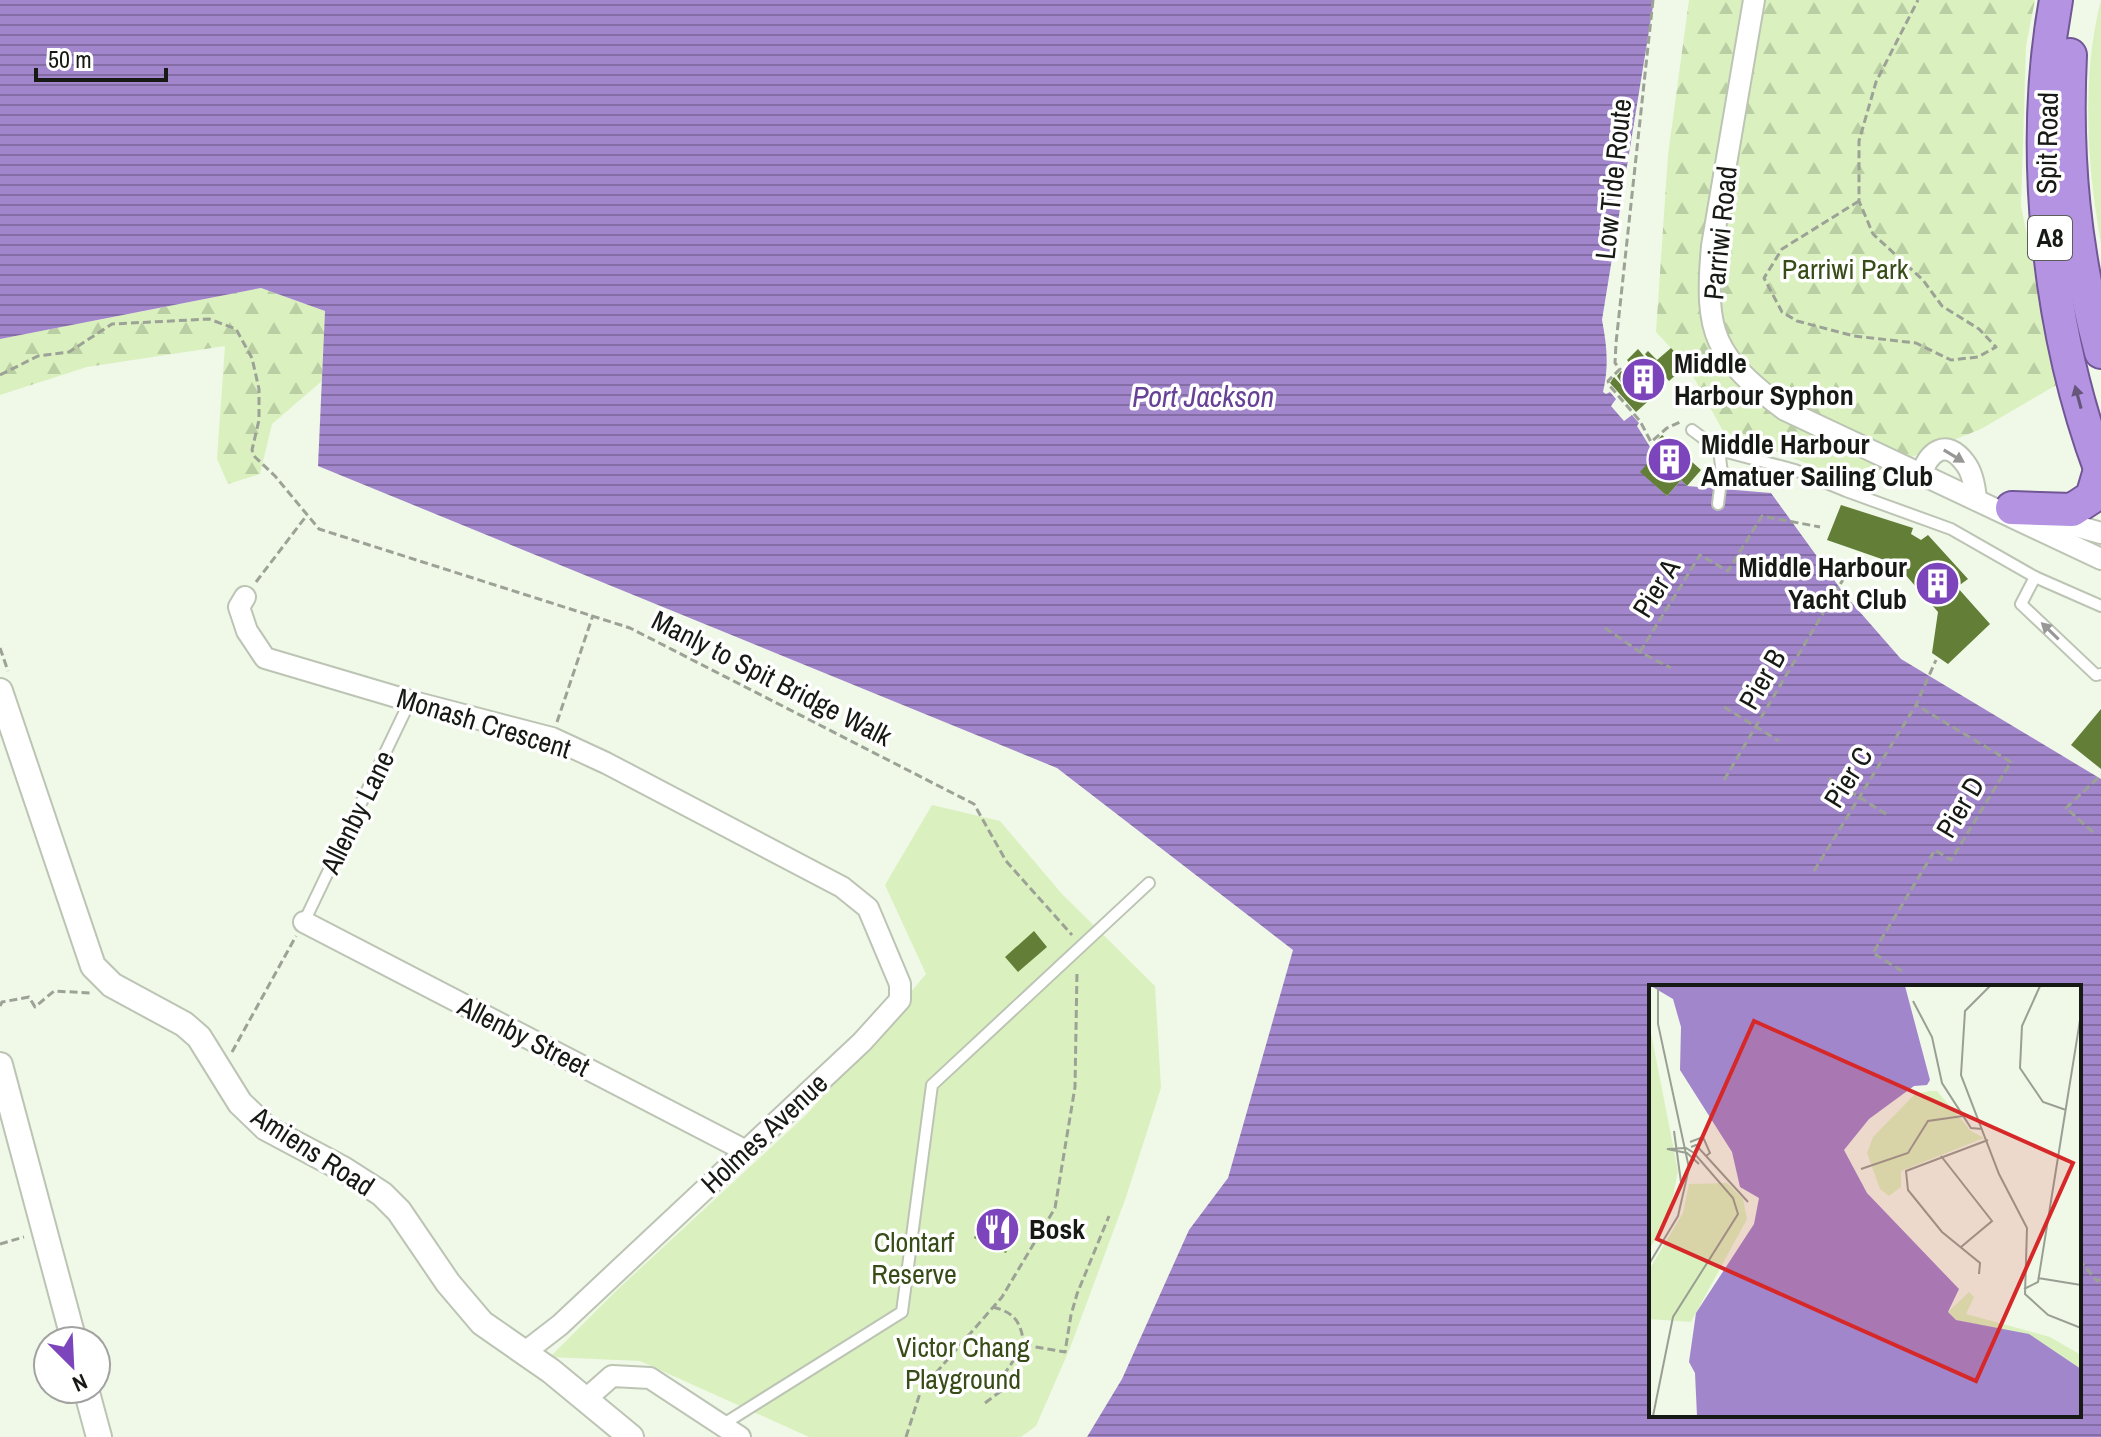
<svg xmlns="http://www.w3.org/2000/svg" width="2101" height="1437" viewBox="0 0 2101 1437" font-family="'Archivo Narrow',sans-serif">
	<defs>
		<pattern id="forest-firs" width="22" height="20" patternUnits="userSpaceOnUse" patternTransform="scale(2)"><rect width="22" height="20" fill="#daf1bf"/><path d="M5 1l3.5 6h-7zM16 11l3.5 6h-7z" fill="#bacea3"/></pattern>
		<pattern id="water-rules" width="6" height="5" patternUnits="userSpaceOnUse" patternTransform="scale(2)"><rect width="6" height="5" fill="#a286cc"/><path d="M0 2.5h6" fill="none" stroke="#836da4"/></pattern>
	</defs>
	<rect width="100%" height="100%" fill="#f0f8e8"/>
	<!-- forest -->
	<g fill="url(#forest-firs)">
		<path d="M1689,0H2035L2026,46L2021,206L2058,384L1981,429L1852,481L1723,431L1687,365L1656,332L1668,155Z"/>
		<path d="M261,288L325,311L322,381L272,424L260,474L228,484L217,459L225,346L87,367L0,395V339Z"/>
	</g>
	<!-- park -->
	<g fill="#daf1bf">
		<path d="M2101,0V244C2087,165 2081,78 2101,0Z"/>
		<path d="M932,805L1000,821L1062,894L1155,986L1161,1088L1126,1197L1070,1348L1036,1426L1021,1437H809L640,1361L550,1357L617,1290L808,1113L926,974L885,885Z"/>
	</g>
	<!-- water -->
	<path fill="url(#water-rules)" fill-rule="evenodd" d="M0,0H1654L1602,320C1607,346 1609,366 1603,392L1606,394L1610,392L1616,399L1611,406L1624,421L1632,415L1639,423L1637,426L1652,450H1659L1641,472L1667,496L1681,480L1687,486L1771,493L1845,595L1901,659L2101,779V1437H1087L1122,1379L1189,1230L1228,1178L1293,950L1057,768L318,466L325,311L261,288L0,339ZM1651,987H2079V1415H1651Z"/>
	<!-- building -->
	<g fill="#627e37">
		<path d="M1671,348L1687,365L1669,381L1645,354L1648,351L1657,360Z"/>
		<path d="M1638,349L1653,367L1650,370L1655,375L1652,377L1663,388L1636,412L1610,383L1614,377L1625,389L1617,376L1621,371L1633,381L1624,371L1631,365L1627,360Z"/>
		<path d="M1662,435L1701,470L1687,486L1681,480L1667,496L1640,472L1659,450L1653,445Z"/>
		<path d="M1841,505L1913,528L1911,534L1921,540L1928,535L1968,579L1957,587L1990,624L1948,664L1932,653L1938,612L1896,564L1827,540Z"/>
		<path d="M2101,709V769L2071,745Z"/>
		<path d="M1034,931L1047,947L1018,972L1005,957Z"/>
		<path d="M983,1219L1015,1233L1006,1253L974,1238Z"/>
	</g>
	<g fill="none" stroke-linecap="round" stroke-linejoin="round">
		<defs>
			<g id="service">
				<path d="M1692,430L1719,450L1795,470L1846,491L1951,529L2035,577L2101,606"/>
				<path d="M1718,504L1722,473L1719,450"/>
				<path d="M2035,577L2021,604L2096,675L2101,674"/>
				<path d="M304,922L410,701"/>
				<path d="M722,1425L902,1312L932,1085L1149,883"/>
			</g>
			<g id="minor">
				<path d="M1754,0L1712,246C1704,335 1714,356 1785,410L2101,559"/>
				<path d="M1921,476C1928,452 1946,437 1965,463C1973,473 1975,487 1976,500"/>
				<path d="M2051,519L2101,533"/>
				<path d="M245,597L239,607L247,631L265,658L410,701L552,738L606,763L842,887L868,908L900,984V1000L862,1042L560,1325L525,1352"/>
				<path d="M304,922L744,1150"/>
				<path d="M586,1399L612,1376L650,1378L740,1437"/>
			</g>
			<g id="tertiary">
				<path d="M0,691L93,966L112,985L184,1024L199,1037L240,1103L266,1128L343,1169L382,1194L399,1211L448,1283L482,1323L551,1371L631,1437"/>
				<path d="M0,1065L74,1341"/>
				<path d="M86,1389L99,1437"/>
			</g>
			<g id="trunk">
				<path d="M2056,0C2029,149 2048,329 2101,471"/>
				<path d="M2070,55C2065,159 2074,251 2101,352"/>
				<path d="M2012,508L2072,510L2092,497L2100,470"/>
			</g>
		</defs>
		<!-- service casing -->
		<use href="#service" stroke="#bcc4b4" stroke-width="14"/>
		<!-- minor casing -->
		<use href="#minor" stroke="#bcc4b4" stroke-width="24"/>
		<!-- tertiary casing -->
		<use href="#tertiary" stroke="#bcc4b4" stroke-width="28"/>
		<!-- trunk casing -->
		<use href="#trunk" stroke="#715795" stroke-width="36"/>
		<!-- path -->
		<g stroke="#9ca296" stroke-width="3" stroke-dasharray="8 4" stroke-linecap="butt">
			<path d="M1653,0L1616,343L1615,363L1620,369L1608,381L1609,385L1640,421L1651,442L1667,428L1680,422"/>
			<path d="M1859,201L1782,249L1764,278L1782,312L1797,321L1854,336L1916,343L1951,360L1978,357L1996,347L1979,329L1942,306L1923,280L1873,234L1859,201V141L1876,82L1918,0"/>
			<path d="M0,375L38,356L69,352L112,324L209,319L236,329L252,358L259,389V420L252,450L255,457L275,476L319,529L630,628L974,804L1006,861L1072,935"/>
			<path d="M256,582L307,515"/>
			<path d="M1605,628L1640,652L1671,668"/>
			<path d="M0,648L8,671"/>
			<path d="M1640,652L1700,555L1728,571L1762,516L1820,527"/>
			<path d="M1724,707L1779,741"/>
			<path d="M557,722L593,615"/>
			<path d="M1829,778L1886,814"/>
			<path d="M1724,780L1857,556"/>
			<path d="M2093,832L2066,808L2101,775"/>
			<path d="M1814,871L1916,705L1936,660"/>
			<path d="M1902,971L1873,953L1935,850L1951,860L2011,762L1916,705"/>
			<path d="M0,1006L2,1002L29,997L35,1007L54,991L90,993"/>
			<path d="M232,1052L296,936"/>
			<path d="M0,1244L24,1237"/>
			<path d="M2079,1259L2097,1281L2101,1279"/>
			<path d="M993,1307C1016,1313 1021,1323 1024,1345"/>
			<path d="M985,1403L1001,1391L1005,1373L1024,1345L1065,1352L1071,1315L1077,1294L1109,1216"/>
			<path d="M906,1437L921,1390L1002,1297L1055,1208L1075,1087L1077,971"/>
		</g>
		<!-- service -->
		<use href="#service" stroke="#fff" stroke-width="10"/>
		<!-- minor -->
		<use href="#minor" stroke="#fff" stroke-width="20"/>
		<!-- tertiary -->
		<use href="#tertiary" stroke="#fff" stroke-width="24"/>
		<!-- trunk -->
		<use href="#trunk" stroke="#b494e2" stroke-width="32"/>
	</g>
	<!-- one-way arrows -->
	<defs><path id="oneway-solid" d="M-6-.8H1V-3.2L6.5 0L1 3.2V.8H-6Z" transform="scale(2)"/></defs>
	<use fill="#66567b" href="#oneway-solid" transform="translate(2078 397) rotate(-105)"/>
	<g fill="#979895">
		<use href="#oneway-solid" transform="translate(1954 456) rotate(31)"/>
		<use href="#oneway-solid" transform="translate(2050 631) rotate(-136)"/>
	</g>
	<!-- icons -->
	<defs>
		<symbol id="building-disc" viewBox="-11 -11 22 22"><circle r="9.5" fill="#7d45bc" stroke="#fff"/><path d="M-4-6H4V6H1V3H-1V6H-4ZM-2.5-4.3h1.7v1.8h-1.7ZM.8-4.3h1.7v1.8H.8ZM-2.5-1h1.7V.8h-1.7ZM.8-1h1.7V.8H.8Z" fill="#fff"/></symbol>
		<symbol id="restaurant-disc" viewBox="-11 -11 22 22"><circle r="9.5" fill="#7d45bc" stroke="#fff"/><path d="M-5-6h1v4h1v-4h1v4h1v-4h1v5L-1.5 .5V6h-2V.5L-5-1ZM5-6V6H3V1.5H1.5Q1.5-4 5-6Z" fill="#fff"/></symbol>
	</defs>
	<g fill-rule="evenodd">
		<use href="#building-disc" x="1618" y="354" width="51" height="51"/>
		<use href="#building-disc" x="1644" y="434" width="51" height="51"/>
		<use href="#building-disc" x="1912" y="558" width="51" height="51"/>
		<use href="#restaurant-disc" x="972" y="1204" width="51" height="51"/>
	</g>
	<g text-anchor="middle" stroke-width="7" stroke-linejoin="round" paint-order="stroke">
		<!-- shield labels -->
		<rect fill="#fff" stroke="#5d5e5a" stroke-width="2" x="2028" y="216" width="44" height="44" rx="6"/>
		<g font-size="26" font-weight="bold" fill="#171914">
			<text x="2050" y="247">A8</text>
		</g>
		<!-- street labels -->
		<g font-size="28" fill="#171914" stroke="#fff">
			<text transform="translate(2047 143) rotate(-89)" y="10">Spit Road</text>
			<text transform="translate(1613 179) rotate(-84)" y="10">Low Tide Route</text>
			<text transform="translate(1720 233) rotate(-84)" y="10">Parriwi Road</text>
			<text transform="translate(1656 588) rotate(-58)" y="10">Pier A</text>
			<text transform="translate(772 678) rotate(27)" y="10">Manly to Spit Bridge Walk</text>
			<text transform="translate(1762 679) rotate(-60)" y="10">Pier B</text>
			<text transform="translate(484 723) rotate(17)" y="10">Monash Crescent</text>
			<text transform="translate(1848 777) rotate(-58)" y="10">Pier C</text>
			<text transform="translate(1960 807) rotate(-59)" y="10">Pier D</text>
			<text transform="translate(357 812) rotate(-64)" y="10">Allenby Lane</text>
			<text transform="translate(524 1036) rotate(27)" y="10">Allenby Street</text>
			<text transform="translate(764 1133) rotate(-43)" y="10">Holmes Avenue</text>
			<text transform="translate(313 1151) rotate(33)" y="10">Amiens Road</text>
		</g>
		<!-- park labels -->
		<g font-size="28" fill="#384c18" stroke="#fff">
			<text x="1845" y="279">Parriwi Park</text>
			<text x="914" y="1252">Clontarf<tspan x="914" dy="32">Reserve</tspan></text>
			<text x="963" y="1357">Victor Chang<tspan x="963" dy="32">Playground</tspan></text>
		</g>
		<!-- poi labels -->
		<g font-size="28" font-weight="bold" fill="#171914" stroke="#fff" text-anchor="start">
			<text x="1674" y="373">Middle<tspan x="1674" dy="32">Harbour Syphon</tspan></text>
			<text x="1701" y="454">Middle Harbour<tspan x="1701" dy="32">Amatuer Sailing Club</tspan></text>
			<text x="1907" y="577" text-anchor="end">Middle Harbour<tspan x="1907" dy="32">Yacht Club</tspan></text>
			<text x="1029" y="1239">Bosk</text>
		</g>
		<!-- water labels -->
		<g font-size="30" font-style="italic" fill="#664195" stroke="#fff">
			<text x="1203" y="407">Port Jackson</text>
		</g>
	</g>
	<!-- overview -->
	<g transform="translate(1649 985)">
		<rect width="432" height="432" fill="#f0f8e8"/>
		<path d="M78,198L94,214L98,234L42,337L0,334V285L34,228L40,199ZM320,307L325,312L317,329L401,352L432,370V384L380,350L307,335L299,327Z" fill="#daf1bf"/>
		<path d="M1,43L29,186L20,231L0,265ZM281,106H288L322,146L335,153L252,186V202L240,211L231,204L218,168L224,152L266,109Z" fill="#daf1bf"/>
		<path d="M2,1H256L281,95L278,100L265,101L220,134L195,165L218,208L310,304L299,327L307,335L380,349L432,384V431H48L46,388L40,377L47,328L105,239L110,213L91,202L83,167L31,85L32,42L24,14Z" fill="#a286cc"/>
		<path fill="none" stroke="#999f93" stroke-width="2" d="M341,1L316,26L312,90L350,189L378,243L376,309L399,330L432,343M391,1L373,41L371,83L394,117L417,125M264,16L283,52L293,98L322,143L333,144M25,146L32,197M41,157L54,152L61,168L57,171M42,162L47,160L99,217M292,171L343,236L312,262M212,184L259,168L279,136L314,131M0,279L29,231L40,183L9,39V1M330,289L331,278L293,247L259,205L257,186L339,155M389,293L432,300M375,304L389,297L432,29M4,431L24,332L89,229L84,213L45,168L37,163L18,164L38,168L50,179"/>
		<path fill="#d62828" fill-opacity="0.15" stroke="#d62828" stroke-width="4" d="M105,36L424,178L327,396L8,254Z"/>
		<rect width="432" height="432" fill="none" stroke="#171914" stroke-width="4"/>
	</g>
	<!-- north arrow -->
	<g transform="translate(72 1365) rotate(156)"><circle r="38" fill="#ffffff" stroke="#a2a3a1" stroke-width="2"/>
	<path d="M0-6L14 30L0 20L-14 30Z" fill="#7d45bc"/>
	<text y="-12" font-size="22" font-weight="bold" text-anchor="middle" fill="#171914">N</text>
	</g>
	<!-- scale -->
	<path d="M36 68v12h130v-12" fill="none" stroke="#171914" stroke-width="4"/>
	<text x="48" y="68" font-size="24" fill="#171914" stroke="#ffffff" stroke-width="6" paint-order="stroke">50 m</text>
</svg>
